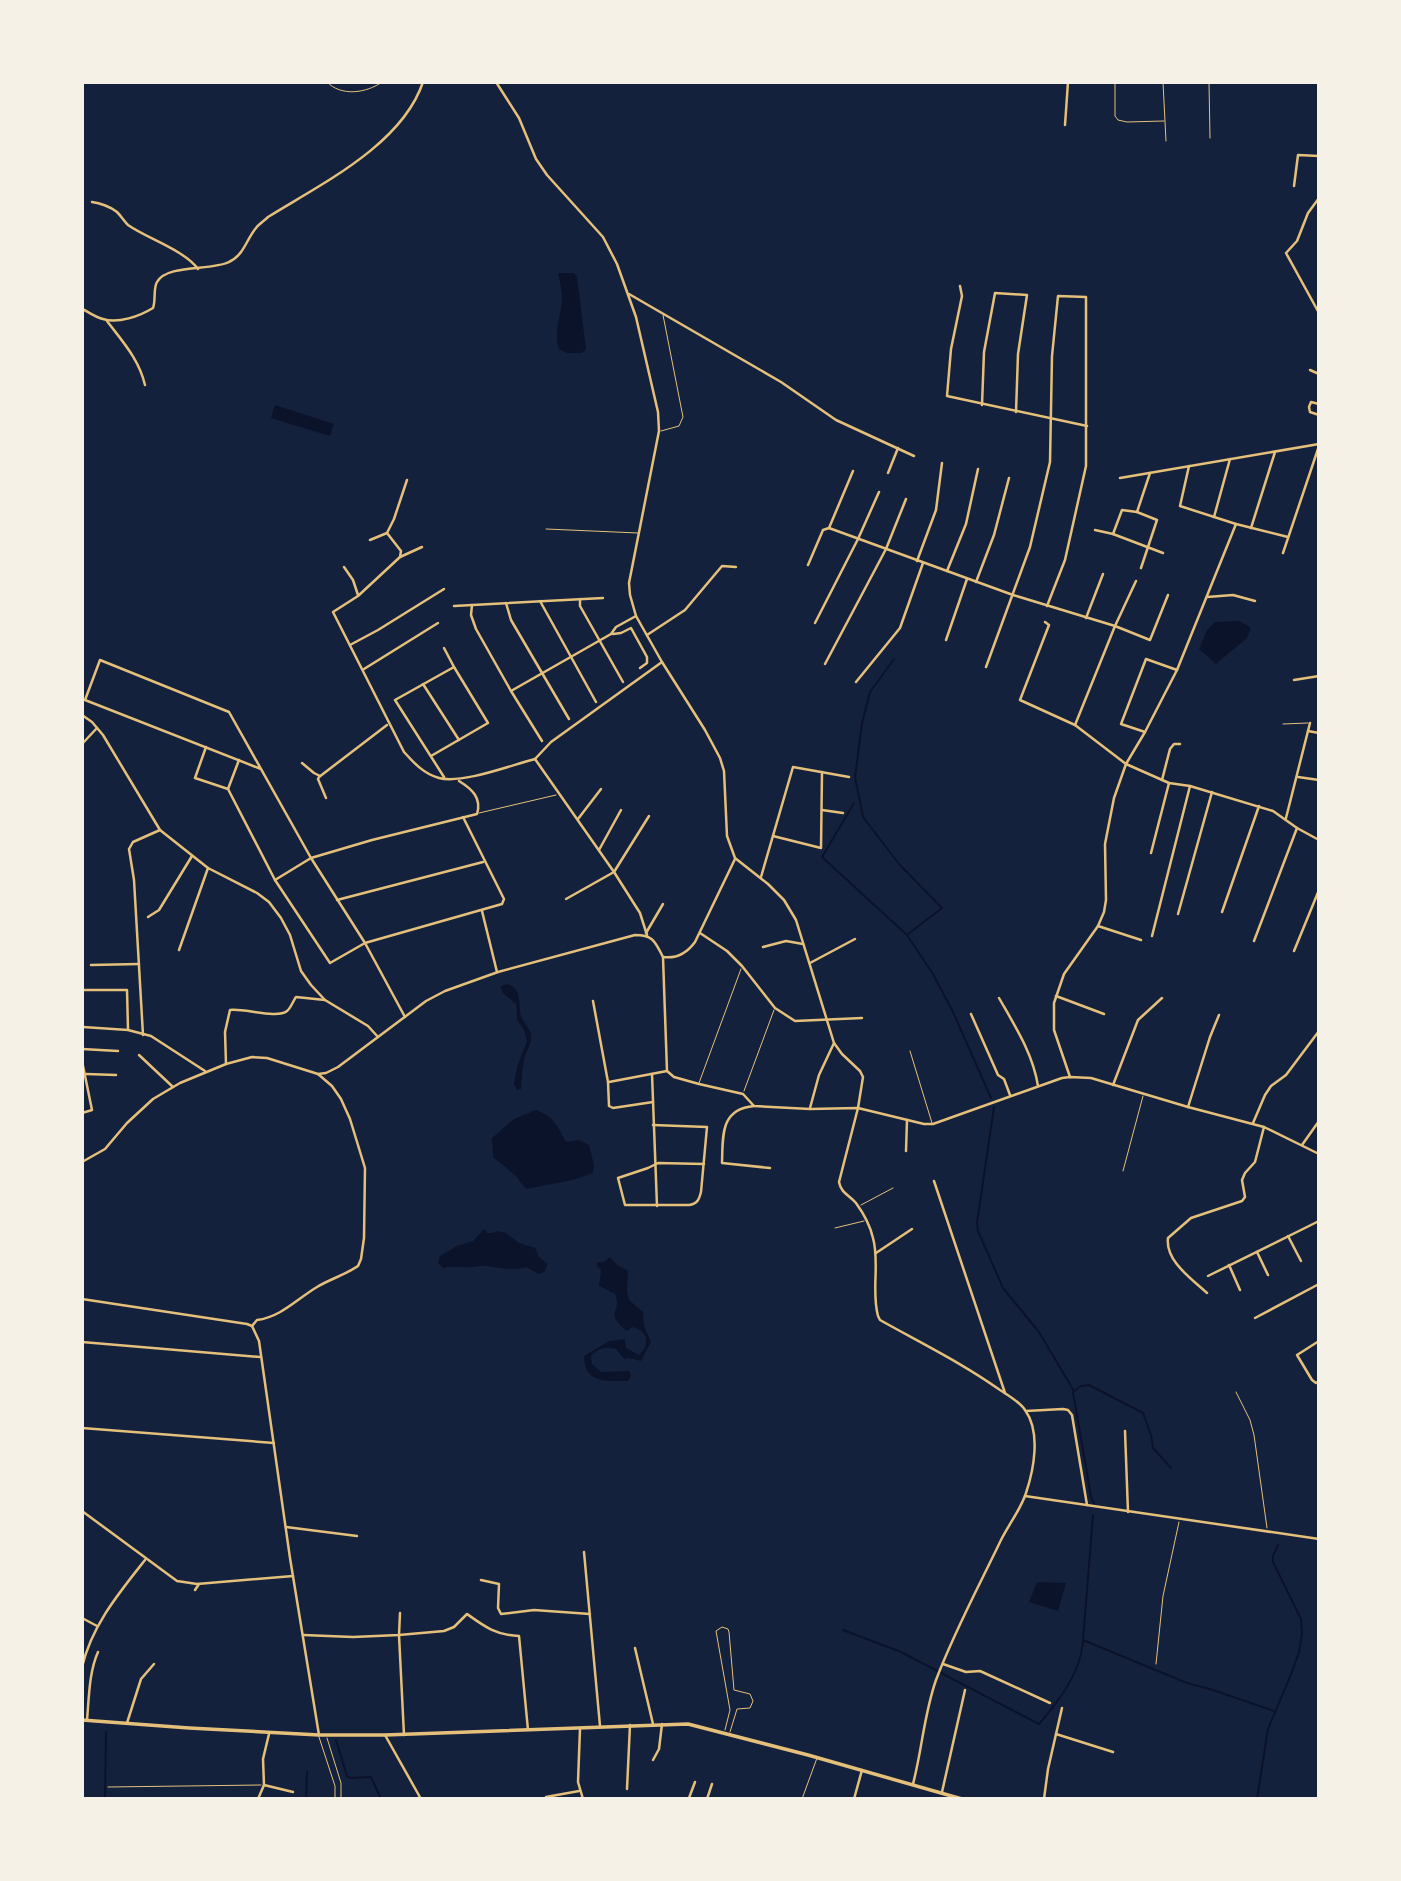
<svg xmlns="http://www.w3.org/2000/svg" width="1401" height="1881" viewBox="0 0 1401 1881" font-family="'DM Sans',sans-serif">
	<rect width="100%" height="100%" fill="#14213d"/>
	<!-- water -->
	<g fill="#0b132b">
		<path d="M558,273H574L577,277L586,349L582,353H567L559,349C553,331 562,314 562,296C562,289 559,280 558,273Z"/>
		<path d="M275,405L334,424L330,436L271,418Z"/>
		<path d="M1240,621L1251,628L1247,638L1216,664L1199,649L1207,630L1215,622Z"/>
		<path d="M507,984C523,989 518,1004 521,1016C523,1022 530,1028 531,1035C532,1043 527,1050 525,1056C522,1067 522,1078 521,1089L517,1090L514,1084L517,1067L527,1041L524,1030L517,1020L516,1004L503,993L500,987Z"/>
		<path d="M536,1110C554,1117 557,1125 566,1142L579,1140L589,1145L594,1165L593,1173L573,1180L526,1189L515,1175L493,1157L492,1138L514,1119Z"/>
		<path d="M484,1229L487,1233H492L497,1231L506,1233L519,1243L535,1248L539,1257L548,1264L544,1272L539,1274L526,1267C514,1271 499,1268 487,1266C481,1265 476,1267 470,1267C460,1268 453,1265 443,1268L438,1263L440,1256L457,1246L473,1241Z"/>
		<path d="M610,1257L616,1264L628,1271L627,1291L629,1300L643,1312L644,1326L651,1342L641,1361L629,1358L624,1359L616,1349C605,1347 599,1348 591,1356L592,1364L601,1372L629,1371L631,1376L628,1381C607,1381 584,1384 584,1356L609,1341L625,1339L626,1348L639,1355C651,1343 648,1331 632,1327L627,1331C623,1328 616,1322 615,1317C613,1310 620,1308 615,1294L599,1286L601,1270L597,1266V1262H604Z"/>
		<path d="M1037,1582L1066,1583L1058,1611L1029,1602Z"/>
	</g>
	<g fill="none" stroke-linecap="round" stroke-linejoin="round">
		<!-- stream -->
		<g stroke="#0b132b" stroke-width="2">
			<path d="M894,659L870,692L862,723L855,777L863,817L899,864L942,908L908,934"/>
			<path d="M854,803L822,857L907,935L933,974L953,1012L991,1098"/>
			<path d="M994,1107L977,1223L978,1231L1003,1288L1039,1332L1074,1391"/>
			<path d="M1094,1504L1091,1497L1073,1392L1081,1386L1089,1385L1143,1413L1151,1435L1153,1448L1171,1468"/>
			<path d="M1093,1515L1083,1640L1187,1683L1213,1690L1274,1711"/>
			<path d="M843,1630L901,1652L1039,1724C1059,1701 1081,1672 1083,1641"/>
			<path d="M336,1740L347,1776L351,1778L371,1777L381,1799"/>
			<path d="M105,1799L106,1732"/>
			<path d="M306,1799L307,1772"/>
			<path d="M1257,1799L1268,1729L1292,1672L1299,1652L1302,1634L1301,1619L1273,1562V1556L1278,1545"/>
		</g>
		<!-- service -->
		<g stroke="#e5c07b" stroke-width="1">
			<path d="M327,82C341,97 367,93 382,82"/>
			<path d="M1115,82V116L1118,120L1127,122L1164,121"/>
			<path d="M1163,82L1166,141"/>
			<path d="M1209,82L1210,138"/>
			<path d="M661,431L679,426L683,417L663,315"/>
			<path d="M546,529L638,533"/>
			<path d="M1283,724L1308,723"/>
			<path d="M479,813L556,795"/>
			<path d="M910,1051L932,1123"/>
			<path d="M699,1083L741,969"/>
			<path d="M744,1091L774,1010"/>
			<path d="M1123,1171L1143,1096"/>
			<path d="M861,1205L893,1188"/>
			<path d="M835,1228L864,1221"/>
			<path d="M1236,1392L1250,1420L1254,1435L1267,1528"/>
			<path d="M1156,1664L1163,1596L1179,1522"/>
			<path d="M725,1730L730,1710L716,1631L722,1627L728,1629L729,1632L734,1690L750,1694L753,1701L750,1708L737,1709L730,1732"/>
			<path d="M319,1737L335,1786V1799"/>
			<path d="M327,1738L341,1783V1799"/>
			<path d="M108,1787L261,1785"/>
			<path d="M802,1799L817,1758"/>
		</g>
		<!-- minor -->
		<g stroke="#e5c07b" stroke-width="2.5">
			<path d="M496,82L519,118L536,159L547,175L603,237L617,264L636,317L658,412L659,431L629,583L630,595L636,616L662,662L705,730L720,758L724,771L727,836L735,858L768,884L784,900L796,920L834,1043L842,1054L860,1071L863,1077L858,1108L839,1182C841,1193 849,1195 856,1203C864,1214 870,1225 873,1238C880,1263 871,1291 878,1316L880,1320C921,1343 962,1363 1000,1390C1009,1396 1020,1402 1025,1410C1041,1432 1034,1469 1026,1493C1021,1509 1009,1524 1001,1540C979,1586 954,1632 936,1680C924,1714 922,1750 913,1784"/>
			<path d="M1065,125L1068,82"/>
			<path d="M1294,186L1298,155L1319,156"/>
			<path d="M1319,198L1308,213L1297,241L1286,253L1319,313"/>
			<path d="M92,202C100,203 111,207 117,212C121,216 124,221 128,225C148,239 184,250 198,269"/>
			<path d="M960,286L962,296L951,349L947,396L1087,426"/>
			<path d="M629,294L781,382L836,420L914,456"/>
			<path d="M82,309C89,312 95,317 103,319C118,324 140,316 153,308C156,300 153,289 157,282C167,264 211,271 229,262C244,255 246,240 256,228C259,224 264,221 268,217C321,184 402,145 423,82"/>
			<path d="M107,321C122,341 139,359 145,385"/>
			<path d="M1310,370L1319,374"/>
			<path d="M1319,404L1311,402L1309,407L1310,412L1319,415"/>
			<path d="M982,405L984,352L995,293L1027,295L1018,354L1016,412"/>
			<path d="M1189,466L1180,506L1236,524L1288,537"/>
			<path d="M888,473L898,448"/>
			<path d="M1120,478L1319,444"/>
			<path d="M1214,517L1230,459"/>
			<path d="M829,528L1013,595L1115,626L1075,725"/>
			<path d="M1251,528L1275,452"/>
			<path d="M1095,530L1113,534L1163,553"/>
			<path d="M387,533L401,551L400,557L358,596L333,612L404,752C414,763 424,774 439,778C463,784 511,765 535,759"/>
			<path d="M1113,534L1122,510L1137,512"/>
			<path d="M370,540L387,533L394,519L407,480"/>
			<path d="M1283,553L1319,446"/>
			<path d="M400,557L422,547"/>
			<path d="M917,561L936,510L942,463"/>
			<path d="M808,565L823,530L829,528L853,471"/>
			<path d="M344,567L353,580L358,595"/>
			<path d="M1141,568L1157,520L1137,512L1150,473"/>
			<path d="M947,571L966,524L978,469"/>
			<path d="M1136,581L1115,626L1150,640L1168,595"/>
			<path d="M976,582L994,535L1009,478"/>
			<path d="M1207,597L1233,595L1255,601"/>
			<path d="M580,599V606L623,682"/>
			<path d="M540,601L596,702"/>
			<path d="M506,603L511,620L569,719"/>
			<path d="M472,605L471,615L476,629L511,691L542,741"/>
			<path d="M454,606L603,598"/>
			<path d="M1086,618L1103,574"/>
			<path d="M1045,622L1049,625L1020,700L1075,725L1126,764L1169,783L1190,786L1273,811L1297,828L1319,840"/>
			<path d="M815,623L858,539L879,492"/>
			<path d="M613,634L621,633L631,628L647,657V663L640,668"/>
			<path d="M647,635L685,610L722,566L736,567"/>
			<path d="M946,640L967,579"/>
			<path d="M350,645L378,630L444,589"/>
			<path d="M444,648L454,667"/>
			<path d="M825,664L886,549L906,499"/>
			<path d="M986,667L1030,547L1050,462L1052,356L1058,296L1086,297V466L1065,560L1047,606"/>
			<path d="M364,669L438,623"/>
			<path d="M1294,680L1319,676"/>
			<path d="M856,682L900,628L923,563"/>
			<path d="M423,684L459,740"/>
			<path d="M511,691L611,634L616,627L636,616"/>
			<path d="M82,715L92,722L103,735L160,830L208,868L257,893L269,902L281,918L290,935L301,971L311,985L325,1000L368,1026L378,1037"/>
			<path d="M1308,731L1319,733"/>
			<path d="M1145,732L1121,724L1146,659L1177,670"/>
			<path d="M82,744L97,728"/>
			<path d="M206,747L195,778L228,789L275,880L330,963L365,943L502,904L504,899L463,817"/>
			<path d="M431,756L488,723L454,667L395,700L444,777"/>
			<path d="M535,759L614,872L640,913L647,935"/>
			<path d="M535,759L551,742L662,662"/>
			<path d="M302,763L314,773L320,776"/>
			<path d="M261,769L85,700L100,660L229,712L311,858L365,943L405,1017"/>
			<path d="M1298,777L1319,780"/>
			<path d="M1162,780L1170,749L1174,744H1180"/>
			<path d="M228,789L239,760"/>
			<path d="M326,798L318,779L319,777L387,725"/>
			<path d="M822,810L843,813"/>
			<path d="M1286,818L1310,723"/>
			<path d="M578,819L601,789"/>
			<path d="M773,836L821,848L822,772"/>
			<path d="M599,850L621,810"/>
			<path d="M1151,853L1169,783"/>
			<path d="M761,877L793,767L849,777"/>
			<path d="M275,880L311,858L372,840L477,814C482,798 472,789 459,781"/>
			<path d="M566,899L614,872L649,816"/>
			<path d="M337,900L483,862"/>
			<path d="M482,911L497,972"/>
			<path d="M1222,912L1259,806"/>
			<path d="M1178,914L1212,792"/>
			<path d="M148,917L159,910L192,856"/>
			<path d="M1098,926L1141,940"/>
			<path d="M646,933L663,904"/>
			<path d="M700,933L727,951L742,966L775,1008L795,1021L862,1018"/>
			<path d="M1152,936L1190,786"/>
			<path d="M1254,941L1297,828"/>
			<path d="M763,947L786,941L803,944"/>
			<path d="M179,950L208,868"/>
			<path d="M1294,951L1319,890"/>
			<path d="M663,957C677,959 687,953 695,942L735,859"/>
			<path d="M810,963L855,939"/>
			<path d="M91,965L139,964"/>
			<path d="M82,990H127L128,1029"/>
			<path d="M1056,996L1104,1014"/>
			<path d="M999,998C1015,1026 1033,1054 1038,1086"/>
			<path d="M593,1001L608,1082L609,1106L613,1108L653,1102"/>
			<path d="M82,1004V1030"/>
			<path d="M971,1014L998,1075L1004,1079L1010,1095"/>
			<path d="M83,1027L128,1030L151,1036L205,1071"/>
			<path d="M143,1035L134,880L129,849L133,842L160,830"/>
			<path d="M82,1049L118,1051"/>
			<path d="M139,1055L173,1087"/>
			<path d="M82,1061L92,1110L82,1113"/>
			<path d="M226,1064L225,1032L230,1010C244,1008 277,1019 287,1011C291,1008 293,1001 296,997L325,1000"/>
			<path d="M86,1074L116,1075"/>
			<path d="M652,1074L657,1206"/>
			<path d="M1070,1077L1054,1030V1003L1064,974L1098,926L1104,912L1106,900L1105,844L1114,798L1126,764L1145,732L1177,670L1236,524"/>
			<path d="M609,1082L667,1071"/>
			<path d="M1113,1085L1138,1020L1162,998"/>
			<path d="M754,1106C720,1109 723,1136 722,1163L770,1168"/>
			<path d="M1188,1107L1210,1037L1219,1015"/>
			<path d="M810,1108L819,1075L834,1043"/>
			<path d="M1253,1123L1265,1095L1271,1086L1286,1075L1319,1031"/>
			<path d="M653,1125L707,1127L701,1192C699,1200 697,1204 689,1205H625L618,1178L648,1168L658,1163L704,1164"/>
			<path d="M1302,1145L1319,1121"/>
			<path d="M906,1151L907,1120"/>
			<path d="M82,1162L105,1149L127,1123L153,1099L180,1083L226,1064L252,1057L267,1058L318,1074L326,1073L338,1067L426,1001L445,991L498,972L635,935C654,935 655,942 663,957L667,1071L674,1077L699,1084L743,1094L754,1106L810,1109L858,1108L924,1124H933L1062,1078L1070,1077L1091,1078L1188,1107L1264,1127L1319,1154"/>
			<path d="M934,1181L1005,1393"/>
			<path d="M1288,1236L1301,1261"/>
			<path d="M1257,1252L1268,1275"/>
			<path d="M876,1253L912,1229"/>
			<path d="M1229,1265L1240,1290"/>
			<path d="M1208,1276L1319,1221"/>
			<path d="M1207,1293C1192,1279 1165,1261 1168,1238L1191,1218L1242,1201L1245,1197L1242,1180L1245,1173L1255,1162L1264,1127"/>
			<path d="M82,1299L247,1324L252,1326L257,1320C281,1317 297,1299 317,1287C330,1279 345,1275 358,1266L361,1259L364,1238L365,1168L350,1119L341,1099L332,1086L318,1074"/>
			<path d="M1255,1318L1319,1284"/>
			<path d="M1319,1341L1297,1355L1312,1380L1316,1383L1319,1381"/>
			<path d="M82,1342L260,1357"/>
			<path d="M1026,1411L1063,1409L1068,1410L1072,1415L1087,1505"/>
			<path d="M82,1428L274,1443"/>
			<path d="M1125,1431L1128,1512"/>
			<path d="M82,1511L177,1581L197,1584L293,1576"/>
			<path d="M286,1527L357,1536"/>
			<path d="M584,1552L600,1726"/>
			<path d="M481,1580L499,1584L498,1608L501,1614L534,1610L590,1614"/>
			<path d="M195,1590L199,1584"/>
			<path d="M400,1613L399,1635L404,1735"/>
			<path d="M82,1618L97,1626"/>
			<path d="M303,1635L353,1637L399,1635L444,1631L454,1627L467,1614C485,1627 496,1635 519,1636L528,1730"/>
			<path d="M635,1648L653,1724"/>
			<path d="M943,1664L966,1672L980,1671L1050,1703"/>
			<path d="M82,1667C92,1625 119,1593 145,1560"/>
			<path d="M87,1720C89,1698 89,1672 98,1652"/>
			<path d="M127,1723L141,1679L154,1664"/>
			<path d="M1056,1734L1113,1752"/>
			<path d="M653,1760L659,1749L662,1724"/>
			<path d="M264,1785L293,1792"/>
			<path d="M627,1789L630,1725"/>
			<path d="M942,1792L965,1690"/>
			<path d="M546,1797L579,1791"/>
			<path d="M258,1799L264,1785L263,1759L269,1734"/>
			<path d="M693,1799L689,1798L695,1782"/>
			<path d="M707,1799L712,1784"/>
			<path d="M854,1799L862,1770"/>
			<path d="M1044,1799L1048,1769L1062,1708"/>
		</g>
		<!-- tertiary -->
		<g stroke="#e5c07b" stroke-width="2.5">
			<path d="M252,1326L259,1341L290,1558L319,1735"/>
			<path d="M1025,1496L1319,1539"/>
			<path d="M580,1729L578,1782L583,1799"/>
			<path d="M385,1735L421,1799"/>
		</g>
		<!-- secondary -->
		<path stroke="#e5c07b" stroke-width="3.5" d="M82,1720L189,1728L319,1735H385L688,1724L808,1755L962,1799"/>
	</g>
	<!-- border -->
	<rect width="1401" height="1881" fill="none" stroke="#f6f1e7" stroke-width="168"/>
</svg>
